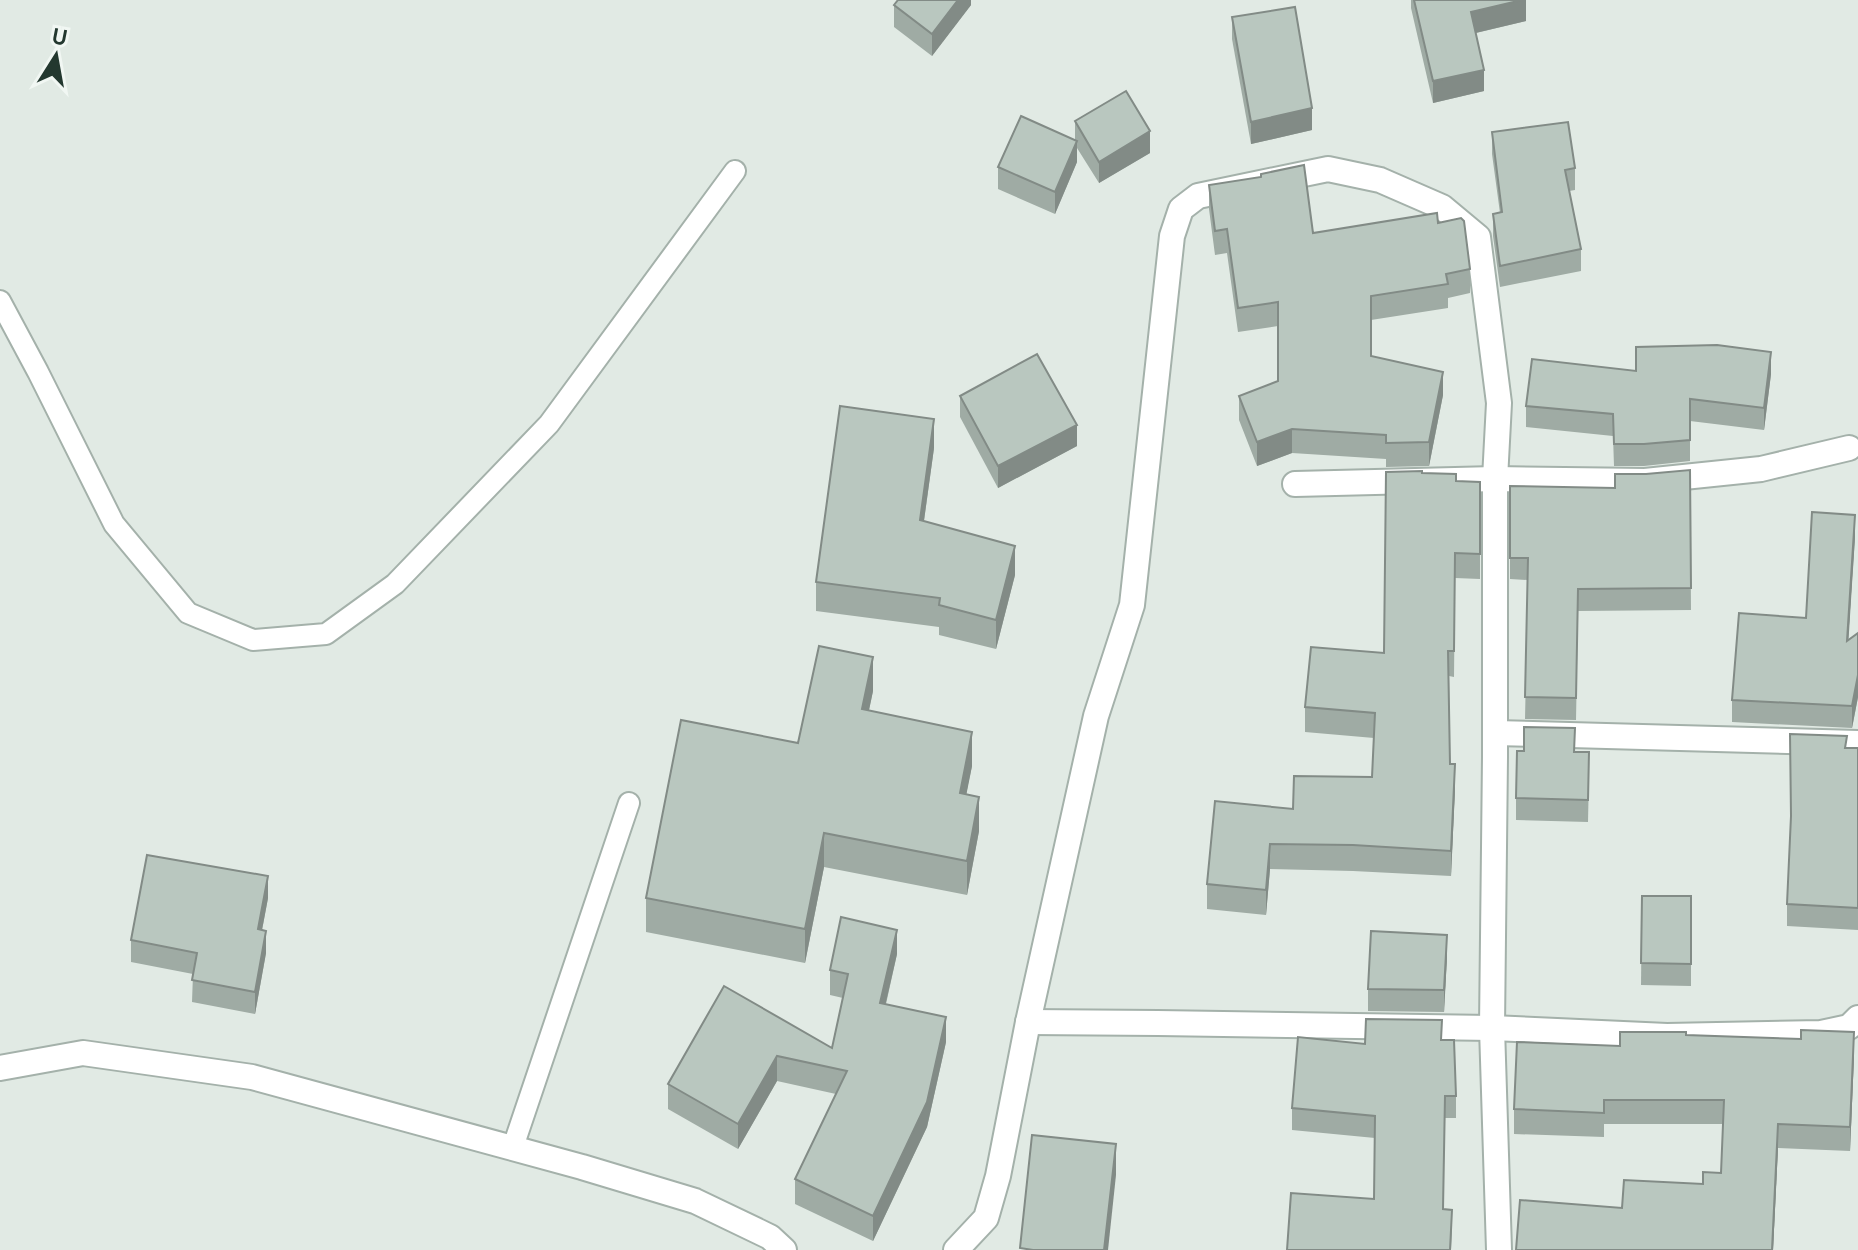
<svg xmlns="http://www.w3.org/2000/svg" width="1858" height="1250" viewBox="0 0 1858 1250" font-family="'Space Grotesk',sans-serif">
	<rect width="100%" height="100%" fill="#e1eae4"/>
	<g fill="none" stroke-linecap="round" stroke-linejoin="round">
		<defs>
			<g id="service">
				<path d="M0,301L38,372L114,524L188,613L253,640L326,634L395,584L549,424L735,171"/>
				<path d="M513,1147L629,803"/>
			</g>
			<g id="minor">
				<path d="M1295,484L1495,479L1645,481L1761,469L1849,448"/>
				<path d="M1495,733L1858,743"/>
				<path d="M1028,1022L1158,1023L1492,1028L1667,1036L1821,1033L1849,1027L1858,1018"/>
				<path d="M956,1250L986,1218L998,1176L1028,1022L1096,716L1132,605L1172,236L1181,209L1198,196L1328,169L1380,180L1442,207L1478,237L1499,403L1495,479V757L1492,1028L1499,1250"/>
			</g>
			<path id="tertiary" d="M0,1068L83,1053L252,1077L582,1167L695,1201L770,1237L784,1250"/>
		</defs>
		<!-- service casing -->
		<use href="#service" stroke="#a4b1aa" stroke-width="24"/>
		<!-- minor casing -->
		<use href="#minor" stroke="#a4b1aa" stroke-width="28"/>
		<!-- tertiary casing -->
		<use href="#tertiary" stroke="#a4b1aa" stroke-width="28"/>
		<!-- service -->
		<use href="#service" stroke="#fff" stroke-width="20"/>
		<!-- minor -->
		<use href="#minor" stroke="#fff" stroke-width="24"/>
		<!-- tertiary -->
		<use href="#tertiary" stroke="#fff" stroke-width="24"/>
	</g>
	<!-- wall -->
	<g fill="#9faba4">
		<path d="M971,0V5L932,56L894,27V5Z"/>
		<path d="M1411,0H1526V21L1476,33L1484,91L1433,103L1411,8Z"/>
		<path d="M1232,17L1312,130L1251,144L1232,39Z"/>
		<path d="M1075,121L1150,153L1099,183L1077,148V162L1055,214L998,189V167L1075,140Z"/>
		<path d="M1492,132L1575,168V190L1569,191L1581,249V271L1500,287L1493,236V214L1500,213L1492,154Z"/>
		<path d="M1209,185L1313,233L1438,223L1470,269V293L1448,298V308L1371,320V356L1443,395L1429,466L1386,467V459L1292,453L1257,466L1239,420V396L1278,381V326L1238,332L1227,253L1215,255L1209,209Z"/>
		<path d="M1636,371L1771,374L1764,430L1690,421V461L1644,466H1614L1613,436L1526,427V406Z"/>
		<path d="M960,396L1077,446L998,488L960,417Z"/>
		<path d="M934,448L924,521L1015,575L996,649L939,635V627L816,611V582Z"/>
		<path d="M1690,470L1691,610L1578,611L1576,720L1525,719L1528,580L1510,579V486L1615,488L1646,474Z"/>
		<path d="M1422,473L1456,481L1480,482V579L1455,578L1454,677L1449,676L1450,764L1455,789L1451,876L1353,871L1270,869L1266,915L1207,909V884L1293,809L1372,777L1374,738L1305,732V707L1384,653Z"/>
		<path d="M1855,537L1848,640L1858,633V697L1852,728L1732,722V700L1806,618Z"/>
		<path d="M873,691L869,710L972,766L966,794L979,831L967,895L824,867L805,963L646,932V898L798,743Z"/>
		<path d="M1847,748H1858V930L1787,926V904Z"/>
		<path d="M1575,752L1589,774L1588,822L1516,820V798Z"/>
		<path d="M1642,896H1691V986L1641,985Z"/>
		<path d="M268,898L262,930L266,953L255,1014L192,1002L193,974L131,962V940Z"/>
		<path d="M897,954L886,1004L946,1042L927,1127L873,1241L795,1204V1179L836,1094L777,1081L738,1149L668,1109V1084L724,986L832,1048L843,998L830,995V970Z"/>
		<path d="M1447,957L1444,1012L1368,1011V989Z"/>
		<path d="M1686,1035L1854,1056L1850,1151L1778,1148L1773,1250L1622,1208L1703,1184L1721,1173L1723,1124H1604V1137L1514,1134V1109L1620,1046Z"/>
		<path d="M1442,1040L1456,1096V1118H1445L1443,1209L1452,1231L1451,1250H1287L1374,1199L1375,1138L1292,1130V1108L1365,1044Z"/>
	</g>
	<!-- shaded-wall -->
	<g fill="#828b86">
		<path d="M958,0H971V5L932,56V34Z"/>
		<path d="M1522,0H1526V21L1471,34V12Z"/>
		<path d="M1484,70V91L1433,103V81Z"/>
		<path d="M1312,108V130L1251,144V122Z"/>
		<path d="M1150,131V153L1099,183V162Z"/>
		<path d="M1077,141V162L1055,214V192Z"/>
		<path d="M1771,352V374L1764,430V408Z"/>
		<path d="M1443,372V395L1429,466V442Z"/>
		<path d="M934,419V448L920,549V520Z"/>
		<path d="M1077,425V446L998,488V466Z"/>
		<path d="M1292,429V453L1257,466V442Z"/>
		<path d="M1855,515V537L1847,663V641Z"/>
		<path d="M1015,546V575L996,649V620Z"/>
		<path d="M873,657V691L862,743V709Z"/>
		<path d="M1858,675V697L1852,728V706Z"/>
		<path d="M972,732V766L960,827V793Z"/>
		<path d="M1455,764V789L1451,876V851Z"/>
		<path d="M979,797V831L967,895V861Z"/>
		<path d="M824,833V867L805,963V929Z"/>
		<path d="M1270,844V869L1266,915V890Z"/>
		<path d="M268,876V898L258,951V929Z"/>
		<path d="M897,930V954L880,1028V1003Z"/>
		<path d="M266,931V953L255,1014V992Z"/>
		<path d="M1447,935V957L1444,1012V990Z"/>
		<path d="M946,1017V1042L927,1127L873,1241V1216Z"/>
		<path d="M1854,1032V1056L1850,1151V1127Z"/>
		<path d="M777,1056V1081L738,1149V1124Z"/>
		<path d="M1778,1124V1148L1773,1250H1772Z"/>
		<path d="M1116,1144V1175L1108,1250H1104Z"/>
	</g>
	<!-- building -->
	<g fill="#b9c7bf" stroke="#828b86" stroke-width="2">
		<path d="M898,0H958L932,34L894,5Z"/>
		<path d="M1414,0H1522L1471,12L1484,70L1433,81Z"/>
		<path d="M1295,7L1312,108L1251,122L1232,17Z"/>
		<path d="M1126,91L1150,131L1099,162L1075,121Z"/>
		<path d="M1021,116L1077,141L1055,192L998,167Z"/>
		<path d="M1568,122L1575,168L1565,170L1581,249L1500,266L1493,214L1502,212L1492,132Z"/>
		<path d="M1304,165L1313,233L1437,213L1438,223L1461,218L1464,221L1470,269L1446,274L1448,284L1371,296V356L1443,372L1429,442L1386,443V435L1292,429L1257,442L1239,396L1278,381V302L1238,308L1227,229L1215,231L1209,185L1261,177V174Z"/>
		<path d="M1717,345L1771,352L1764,408L1690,399V440L1644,444H1614L1613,414L1526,406L1532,359L1636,371V347Z"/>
		<path d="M1037,354L1077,425L998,466L960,396Z"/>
		<path d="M840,406L934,419L920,520L1015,546L996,620L939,605L940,598L816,582Z"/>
		<path d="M1690,470L1691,588L1578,589L1576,698L1525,697L1528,558H1510V486L1615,488V474H1646Z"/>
		<path d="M1422,471V473L1456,474V481L1480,482V554L1455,553L1454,651H1448L1450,764H1455L1451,851L1353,845L1270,844L1266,890L1207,884L1215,801L1293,809L1294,776L1372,777L1375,713L1305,707L1311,647L1384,653L1386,472Z"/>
		<path d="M1812,512L1855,515L1847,641L1858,633V675L1852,706L1732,700L1739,613L1806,618Z"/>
		<path d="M819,646L873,657L862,709L972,732L960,793L979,797L967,861L824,833L805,929L646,898L681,720L798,743Z"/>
		<path d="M1524,727L1575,728L1574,752H1589L1588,800L1516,798L1517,751H1524Z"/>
		<path d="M1790,734L1847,736L1845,748H1858V908L1787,904L1791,816Z"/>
		<path d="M147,855L268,876L258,929L266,931L255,992L192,980L197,953L131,940Z"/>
		<path d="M1642,896H1691V964L1641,963Z"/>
		<path d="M841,917L897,930L880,1003L946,1017L927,1102L873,1216L795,1179L847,1071L777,1056L738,1124L668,1084L724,986L832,1048L848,974L830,970Z"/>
		<path d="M1371,931L1447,935L1444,990L1368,989Z"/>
		<path d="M1366,1019L1442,1020L1441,1040H1454L1456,1096H1445L1443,1209L1452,1210L1450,1250H1287L1291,1193L1374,1199L1375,1116L1292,1108L1298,1037L1365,1044Z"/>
		<path d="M1801,1030L1854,1032L1850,1127L1778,1124L1772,1250H1516L1520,1200L1622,1208L1624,1180L1703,1184V1172L1721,1173L1724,1100H1604V1113L1514,1109L1517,1042L1620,1046V1032H1686V1035L1801,1039Z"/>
		<path d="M1032,1135L1116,1144L1104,1250H1033L1020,1248Z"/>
	</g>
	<!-- north arrow -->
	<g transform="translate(56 56) rotate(11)" stroke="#f1f7f3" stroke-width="6" paint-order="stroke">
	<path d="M0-6L14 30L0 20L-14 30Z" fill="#23382f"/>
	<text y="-12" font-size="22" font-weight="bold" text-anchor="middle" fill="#23382f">U</text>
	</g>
</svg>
